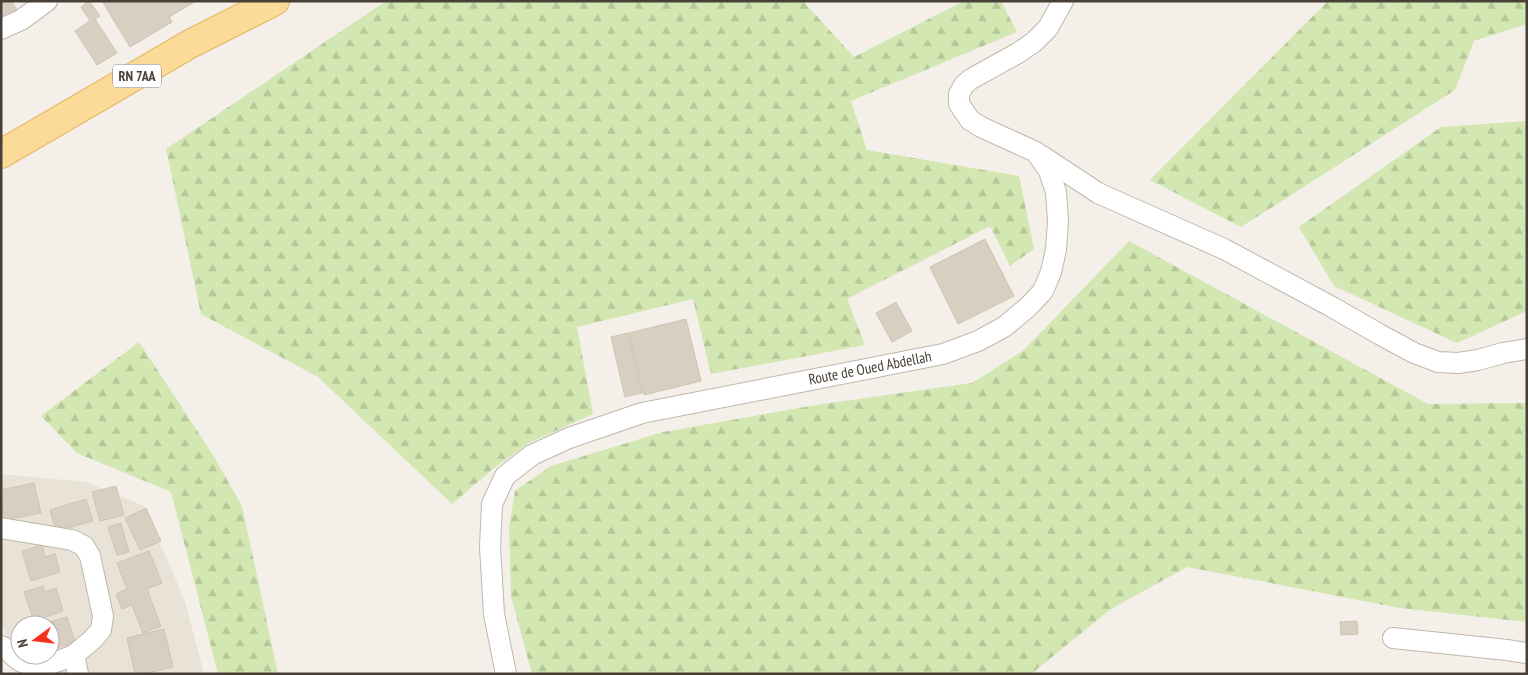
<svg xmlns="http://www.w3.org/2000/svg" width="1528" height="675" viewBox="0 0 1528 675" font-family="'PT Sans Narrow',sans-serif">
	<defs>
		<pattern id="forest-firs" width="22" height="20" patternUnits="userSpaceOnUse" patternTransform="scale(1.25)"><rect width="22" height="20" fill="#d2e7b2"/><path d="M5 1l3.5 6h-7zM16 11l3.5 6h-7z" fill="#b6c79a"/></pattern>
	</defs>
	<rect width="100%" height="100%" fill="#f4f0e9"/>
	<!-- residential -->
	<path fill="#e8e2d7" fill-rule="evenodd" d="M1,474L86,482L144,506L185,601L204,674H17L1,619ZM20,625H50V655H20Z"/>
	<!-- forest -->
	<g fill="url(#forest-firs)">
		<path d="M386,1H803L854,57L964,1H1001L1017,32L851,101L867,150L1019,176L1034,249L1010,266L990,226L847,299L865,345L711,374L693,299L577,327L593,414L529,443L494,468L452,504L318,377L201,314L166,149Z"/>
		<path d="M1328,1H1527V24L1474,41L1455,90L1241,227L1150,180Z"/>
		<path d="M1527,121V311L1457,343L1334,286L1299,227L1441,127Z"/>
		<path d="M1129,241L1428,404L1527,403V622L1400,608L1187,567L1111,609L1031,674H532L511,596L509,528L515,491L551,466L663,432L822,404L972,383L1024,350Z"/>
		<path d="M139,342L213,455L242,506L278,674H218L171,492L77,453L41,416Z"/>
	</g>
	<!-- building -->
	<g fill="#d8cec1" stroke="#d0c3b2">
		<path d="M1,1H11L19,13L1,25Z"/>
		<path d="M89,1L100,16L95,19L117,53L97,65L75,31L90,21L81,7Z"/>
		<path d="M102,1H196L169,17L172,22L130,47Z"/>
		<path d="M985,239L1014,296L958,324L930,267Z"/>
		<path d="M896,302L912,331L892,342L876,313Z"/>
		<path d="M686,319L701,381L644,395L629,333Z"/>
		<path d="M628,333L642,393L625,397L611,337Z"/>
		<path d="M34,483L41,513L5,520L1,502V490Z"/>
		<path d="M116,486L124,515L100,521L92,492Z"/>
		<path d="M86,499L93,521L56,531L50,510Z"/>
		<path d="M146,508L161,541L140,550L125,518Z"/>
		<path d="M121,523L129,552L117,555L108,527Z"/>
		<path d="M42,545L45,557L55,554L60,572L31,581L22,551Z"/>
		<path d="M149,551L162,583L147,589L161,626L143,633L132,605L122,609L116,594L127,589L117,563Z"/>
		<path d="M43,586L45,592L56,588L63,611L34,621L24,592Z"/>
		<path d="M67,617L75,642L50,650V625H40Z"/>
		<path d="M1357,621L1358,634L1341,635L1340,622Z"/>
		<path d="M164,629L173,667L143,674H135L127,638Z"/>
	</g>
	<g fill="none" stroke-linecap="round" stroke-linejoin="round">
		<defs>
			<g id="street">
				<path d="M1,29L21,20L47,1"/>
				<path d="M1042,156L1098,193L1224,249L1332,307L1379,334L1414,353L1438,362L1458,363L1478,360L1503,353L1527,349"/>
				<path d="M1,528L72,540L84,546L90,556L103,616L101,630L92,640L74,655L78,674"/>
				<path d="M1393,638L1507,650L1527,653"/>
				<path d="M1,646C9,649 13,657 20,661C38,671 57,662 74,655"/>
				<path d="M506,674L494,614L490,547L492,504L505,476L532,455L569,438L642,413L943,354L978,341L1004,327L1028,307L1043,291L1051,272L1056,250L1058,221L1056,192L1049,171L1036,152L981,127L970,120L959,104V94L964,85L971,79L1018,53L1034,42L1048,28L1063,1"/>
			</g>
			<path id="primary" d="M1,154L190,44L275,1"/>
		</defs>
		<!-- street casing -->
		<use href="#street" stroke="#bfb7ab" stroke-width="22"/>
		<!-- primary casing -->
		<use href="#primary" stroke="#e2b769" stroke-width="30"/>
		<!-- street -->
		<use href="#street" stroke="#fff" stroke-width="20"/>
		<!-- primary -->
		<use href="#primary" stroke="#fcdb99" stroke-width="28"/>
	</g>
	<g text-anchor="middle" stroke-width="4.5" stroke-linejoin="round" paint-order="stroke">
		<!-- shield labels -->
		<rect fill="#fff" stroke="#7f7973" stroke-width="1" x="113" y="64.5" width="48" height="23" rx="4"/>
		<g font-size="14" font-weight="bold" fill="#484037">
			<text x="137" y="81">RN 7AA</text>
		</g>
		<!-- street labels -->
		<g font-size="15" fill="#484037" stroke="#fff">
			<text transform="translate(870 368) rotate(-11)" y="5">Route de Oued Abdellah</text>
		</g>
	</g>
	<!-- border -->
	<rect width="1528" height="675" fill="none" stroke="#484037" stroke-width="5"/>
	<!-- north arrow -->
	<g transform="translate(35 640) rotate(255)"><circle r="24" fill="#ffffff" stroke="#b6b3af"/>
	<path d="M0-4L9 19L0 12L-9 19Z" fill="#f6321e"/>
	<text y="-8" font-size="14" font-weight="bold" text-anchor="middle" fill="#484037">N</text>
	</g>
</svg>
